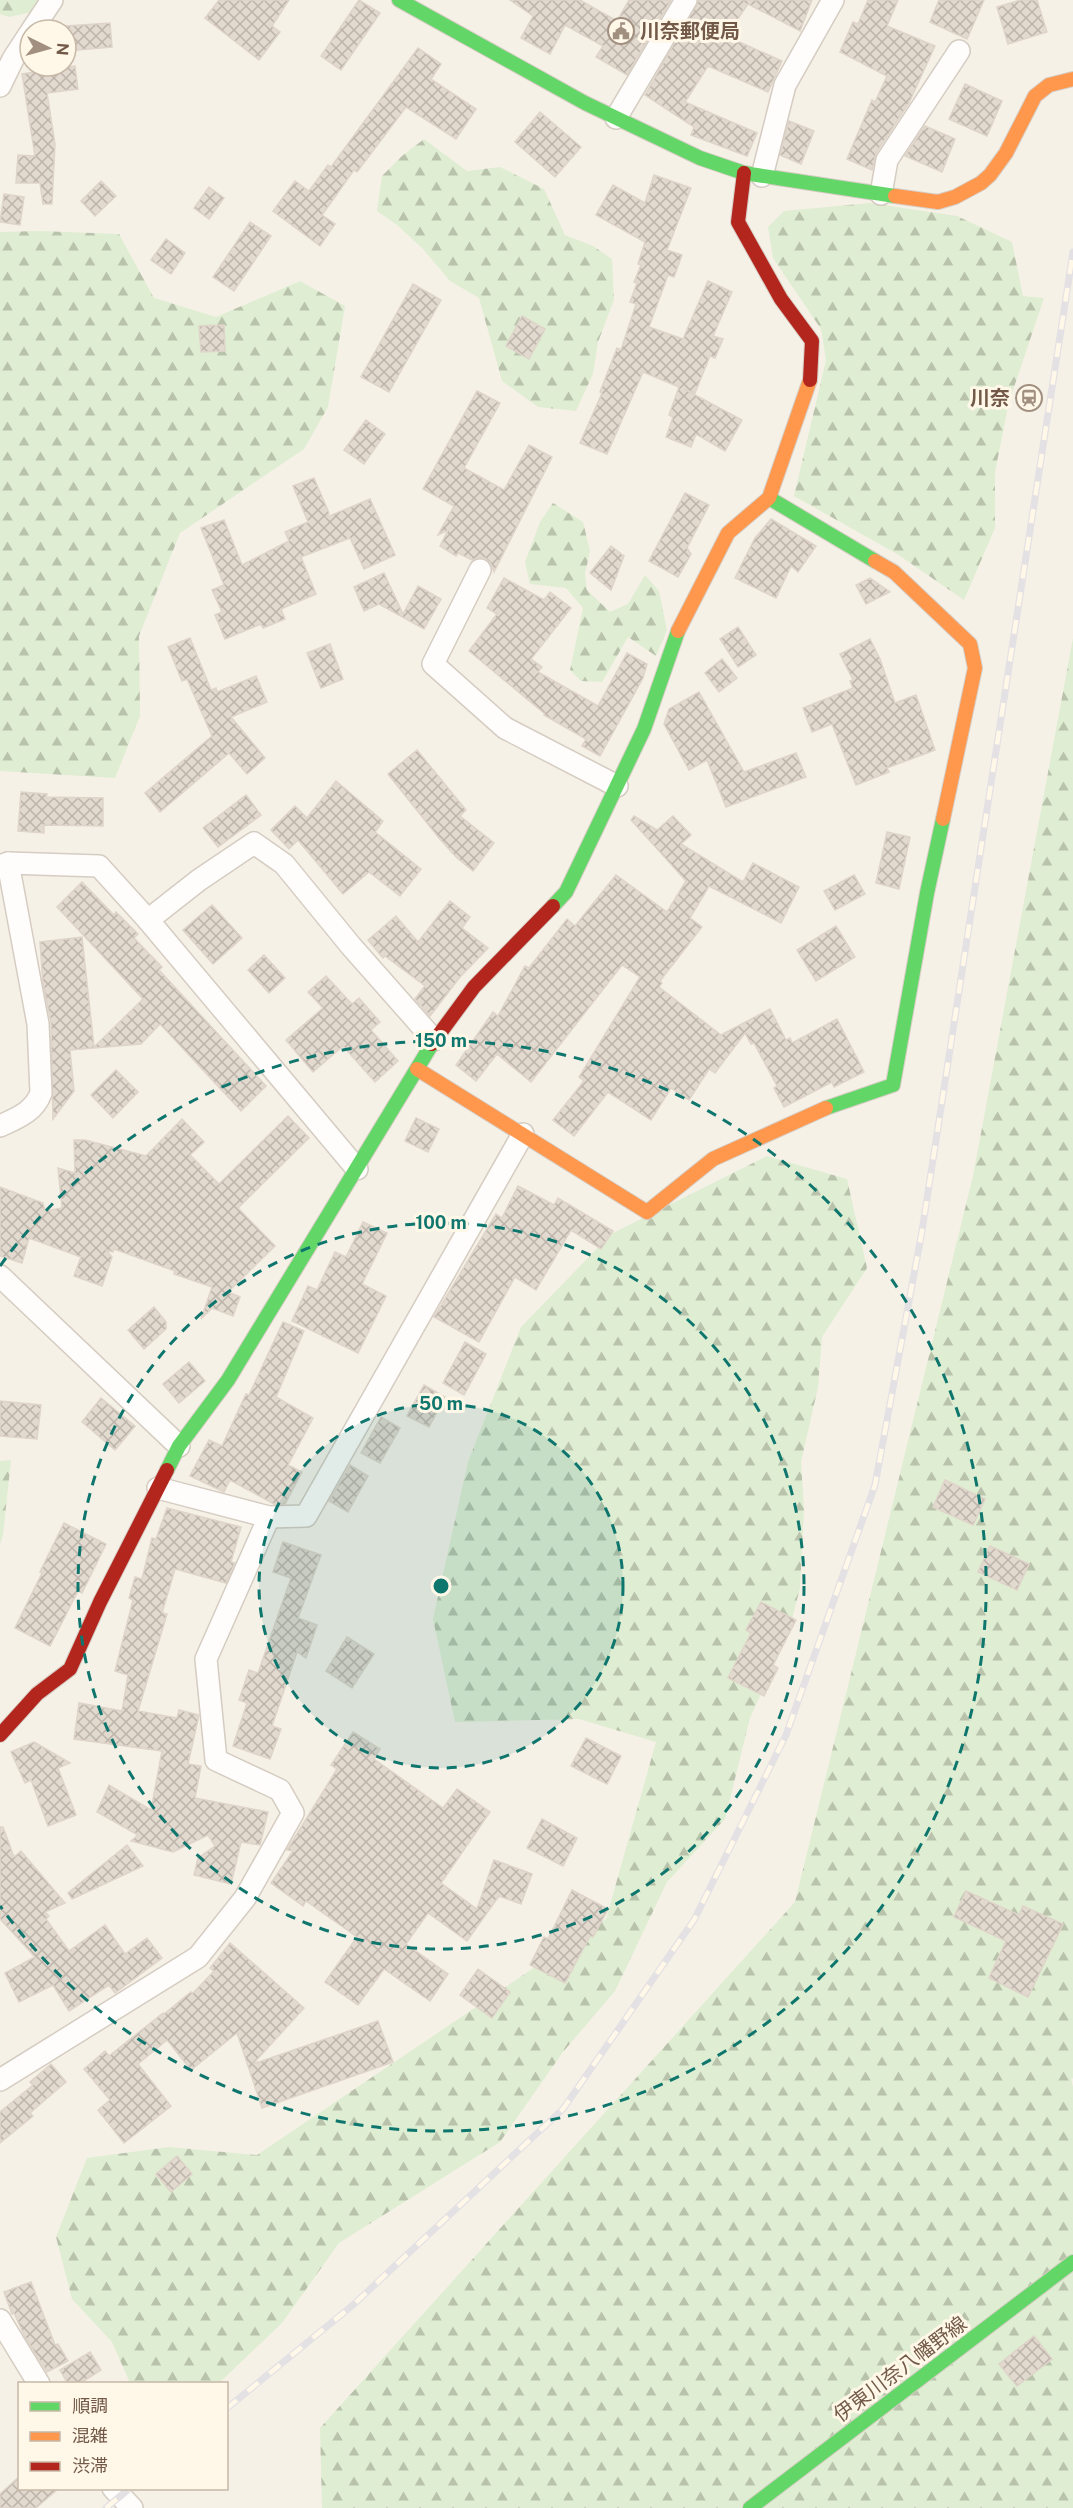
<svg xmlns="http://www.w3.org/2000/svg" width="1073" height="2508" viewBox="0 0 1073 2508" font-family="'Public Sans','Noto Sans JP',sans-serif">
	<defs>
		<pattern id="forest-firs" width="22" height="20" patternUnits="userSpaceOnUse" patternTransform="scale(1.5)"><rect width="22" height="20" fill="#dfedd2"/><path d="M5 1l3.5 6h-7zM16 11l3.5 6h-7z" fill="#b9c3ac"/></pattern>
		<pattern id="building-cross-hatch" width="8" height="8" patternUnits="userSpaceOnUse" patternTransform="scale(1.5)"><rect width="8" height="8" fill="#e2d9cf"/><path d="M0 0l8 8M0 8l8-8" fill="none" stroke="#bcb3aa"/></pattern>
	</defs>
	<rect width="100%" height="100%" fill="#f6f1e7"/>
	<!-- forest -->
	<g fill="url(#forest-firs)">
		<path d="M0,0H38L32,12L9,17L0,14Z"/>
		<path d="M424,139L467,171L500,167L544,189L565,235L593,246L612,259L614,300L598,342L593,374L576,411L538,407L502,381L479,298L450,281L423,249L397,225L377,211L382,176L402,156Z"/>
		<path d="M870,203L957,216L1012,242L1023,296L1044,298L1009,402L995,472V528L964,600L897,554L794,496L826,360L821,329L773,258L768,227L784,211Z"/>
		<path d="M40,231L119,234L154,298L216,317L300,281L345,306L328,407L304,449L180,533L139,636L140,716L115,778L0,771V232Z"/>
		<path d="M553,503L583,522L590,551L585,574L587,590L610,612L628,604L645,575L659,591L667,630L656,656L628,637L602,682L581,681L570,670L583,608L566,588L530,584L525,562L540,522Z"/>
		<path d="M1073,638V2078L1071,2079L1073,2087V2508H322L320,2428L795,1902L973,1176Z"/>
		<path d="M767,1156L847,1179L867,1268L822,1337L818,1387L801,1462L804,1510L800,1588L788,1635L750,1718L725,1819L667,1882L615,1991L563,2052L500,2142L339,2243L282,2323L219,2383H130L112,2342L72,2299L56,2237L87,2158L169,2147L257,2155L606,1919L656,1742L579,1719L455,1722L433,1619L468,1462L521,1327L611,1234Z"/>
		<path d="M11,1460L3,1535L0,1544V1461Z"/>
	</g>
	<!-- building -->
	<g fill="url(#building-cross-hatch)" stroke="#dfd4c9" stroke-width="1.5">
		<path d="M219,0H289L272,26L280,32L259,60L205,18Z"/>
		<path d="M359,0L380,13L341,70L321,56Z"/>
		<path d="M510,0H580L617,21L629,0H671L627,75L596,57L603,46L565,25L550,54L521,38L533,16Z"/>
		<path d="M699,0H812L800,31L748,4L726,36L782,61L768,92L708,66L685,102L757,133L747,156L691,135L694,127L645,95Z"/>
		<path d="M868,0H898L887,26L935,46L909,103L876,153L872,170L847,159L872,100L875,102L887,76L840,52L853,22L858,24Z"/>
		<path d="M939,0H984L967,39L930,22Z"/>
		<path d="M1021,0H1037L1047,32L1008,44L997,7Z"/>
		<path d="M110,23L112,47L66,51V26Z"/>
		<path d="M418,48L441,64L431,79L476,109L456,139L406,107L357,172L354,170L322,215L335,224L320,246L273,211L295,181L309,191L328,165L331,167Z"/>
		<path d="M75,66L78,89L47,93L55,144L52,204H43L40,183H16L18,155L35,156L22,74Z"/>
		<path d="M965,84L1002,101L987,136L949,119Z"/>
		<path d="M540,112L581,147L555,177L515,142Z"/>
		<path d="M789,121L814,131L801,164L780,155Z"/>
		<path d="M925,126L955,139L942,172L905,156Z"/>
		<path d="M654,175L691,188L667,250L682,255L674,277L668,275L649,327L683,339L708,281L732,292L713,336L723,339L715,358L710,356L695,393L684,389L742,420L725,451L696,434L691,447L666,437L673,417L669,415L679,387L643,372L607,454L580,443L602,393L600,392L617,348L621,350L636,304L630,302L637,283L634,282L641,265L638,264L645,242L596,215L613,185L645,203Z"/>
		<path d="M101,181L116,196L95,216L81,201Z"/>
		<path d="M209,187L224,198L209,219L194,208Z"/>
		<path d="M4,194L24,197L20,225L0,222Z"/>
		<path d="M250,222L271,236L234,291L213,277Z"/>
		<path d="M166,239L185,253L171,274L151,260Z"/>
		<path d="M413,284L441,300L389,392L361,377Z"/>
		<path d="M522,316L545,329L529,359L506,346Z"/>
		<path d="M224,325L225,351L201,352L199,326Z"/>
		<path d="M477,391L500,403L464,468L504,490L529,445L552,457L494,572L491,564L485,558L479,557L472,560L458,553L456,556L440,546L448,530L438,535L454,506L423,489Z"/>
		<path d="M366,420L385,434L364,464L344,450Z"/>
		<path d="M314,478L329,513L327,517L370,499L395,555L364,569L350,538L301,557L316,594L281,609L285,619L263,628L261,624L225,639L215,615L222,612L212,590L224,585L201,528L224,520L242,565L289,541L285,532L308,522L293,486Z"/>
		<path d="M685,493L709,505L687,548L691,554L678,577L649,561Z"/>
		<path d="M771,519L816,546L798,572L791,566L776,598L735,578L755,538Z"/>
		<path d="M611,546L624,556L611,590L590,573Z"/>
		<path d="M384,573L403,614L418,586L441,599L424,629L379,604L364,611L354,587Z"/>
		<path d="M504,578L544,600L550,592L571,608L531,659L542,667L538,672L598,706L627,653L647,664L643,678L600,756L582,746L586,739L544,715L545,714L469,651L497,614L487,608Z"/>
		<path d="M870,578L890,592L866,604L856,585Z"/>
		<path d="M738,627L756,655L738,667L720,639Z"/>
		<path d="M190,638L211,690L216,688L217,692L256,676L267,702L231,717L265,758L247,774L229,753L160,812L145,793L212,736L187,679L182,681L168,647Z"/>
		<path d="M870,639L880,659L895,703L916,695L935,750L887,768L889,772L856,785L832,724L812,732L803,708L853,688L850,681L853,680L840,654Z"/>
		<path d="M330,644L343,679L321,688L307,653Z"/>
		<path d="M722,659L737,678L719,692L705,673Z"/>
		<path d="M699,692L744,772L796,753L806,777L726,807L707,760L689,770L664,724L669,709Z"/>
		<path d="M417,750L466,810L460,816L494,843L473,871L456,857L439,838L388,774Z"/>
		<path d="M336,781L383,821L375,832L421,869L400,896L369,872L343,894L298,840L289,849L271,830L295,806L307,818Z"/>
		<path d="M21,792L47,794L46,797L103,798V826L44,825V833L18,831Z"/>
		<path d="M246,795L261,815L218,847L203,828Z"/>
		<path d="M634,816L657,830L673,816L691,835L681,844L743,882L753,863L799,887L781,923L709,886L690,918L702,927L660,981L662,983L659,987L721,1035L770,1009L786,1040L790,1038L792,1043L837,1019L864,1072L834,1087L832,1082L784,1107L774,1088L777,1086L754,1043L751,1044L745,1033L715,1073L709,1069L689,1100L671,1088L651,1120L608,1092L574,1136L553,1120L584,1081L579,1077L640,977L622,965L531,1082L497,1054L476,1081L456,1065L493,1012L498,1016L525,966L529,968L567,919L575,926L616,875L667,912L686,881L631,820Z"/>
		<path d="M887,832L910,837L899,889L876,883Z"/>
		<path d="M854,875L865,894L835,910L824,891Z"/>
		<path d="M82,882L114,915L116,912L138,934L134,938L162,967L159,970L266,1086L241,1111L160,1024L141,1044L70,1050L74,1091L53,1119L51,1023L43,983L40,942L82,937L94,1047L143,999L57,907Z"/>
		<path d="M450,901L470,917L462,928L488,948L460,977L430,1016L415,999L425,986L385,956L383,958L368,940L396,916L418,942Z"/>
		<path d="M212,905L242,938L213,964L183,930Z"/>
		<path d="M836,926L855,957L816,981L797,950Z"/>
		<path d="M264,955L285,978L269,993L248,970Z"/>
		<path d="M326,976L352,1004L359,998L380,1022L371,1030L398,1061L375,1082L343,1046L313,1072L286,1040L323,1008L308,992Z"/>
		<path d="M116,1070L138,1092L113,1118L91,1095Z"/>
		<path d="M288,1116L309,1138L238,1208L275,1246L228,1292L240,1297L233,1316L212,1308L201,1319L212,1287L174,1274L175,1271L114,1249L113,1252L106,1250L112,1257L102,1286L74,1276L81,1257L29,1238L22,1263L0,1256V1187L43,1203L45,1211L62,1208L58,1168L75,1173L74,1140H85L146,1156L182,1119L204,1142L190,1155L219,1184Z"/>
		<path d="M416,1118L439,1129L428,1152L405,1141Z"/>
		<path d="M518,1186L554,1205L558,1198L613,1231L601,1249L571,1230L536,1290L515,1277L479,1342L434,1317L496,1214L502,1218Z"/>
		<path d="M363,1222L387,1233L362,1284L386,1296L358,1353L292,1321L308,1286L317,1290L335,1252L346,1257Z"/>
		<path d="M154,1307L166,1322V1329L144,1349L128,1330Z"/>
		<path d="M283,1322L304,1331L276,1397L313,1418L288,1465L302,1472L285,1504H274L230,1480L224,1492L190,1476L209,1440L222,1446L246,1394L249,1395Z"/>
		<path d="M465,1342L486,1354L464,1395L443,1383Z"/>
		<path d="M189,1362L205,1381L179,1403L163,1384Z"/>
		<path d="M424,1385L445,1397L429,1427L407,1416Z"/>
		<path d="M101,1398L135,1426L115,1450L82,1422Z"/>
		<path d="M0,1401L41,1405L37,1439L0,1436Z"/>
		<path d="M381,1417L400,1428L380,1463L361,1453Z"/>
		<path d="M350,1465L368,1476L348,1512L329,1501Z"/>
		<path d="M945,1480L985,1499L973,1525L933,1507Z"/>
		<path d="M167,1508L241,1527L231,1562L235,1563L226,1583L175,1569L162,1613L167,1614L138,1711L177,1718L179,1710L199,1715L188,1764L201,1766L195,1798L268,1812L260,1845L241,1842L231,1884L194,1875L198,1858L215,1846L208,1835L173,1852L131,1841L138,1835L97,1812L109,1785L151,1810L162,1751L74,1739L79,1703L122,1711L128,1675L115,1671L133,1600L129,1598L135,1577L142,1579L152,1538L156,1539Z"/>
		<path d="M64,1523L106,1544L82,1593L78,1591L50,1646L15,1628L42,1573L40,1572Z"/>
		<path d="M283,1542L321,1555L298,1618L317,1625L306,1658L297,1652L272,1726L281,1729L270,1759L233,1746L247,1703L239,1700L249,1670L258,1673L291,1578L273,1572Z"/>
		<path d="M990,1546L1029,1564L1017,1590L978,1572Z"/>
		<path d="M761,1602L796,1620L773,1665L778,1668L764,1696L728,1678L751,1633L746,1630Z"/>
		<path d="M347,1637L374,1654L352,1688L326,1671Z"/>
		<path d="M353,1732L380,1749L374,1759L443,1808L457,1789L490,1812L441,1883L477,1909L494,1860L532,1874L521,1904L499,1896L467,1941L428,1913L406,1944L448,1974L430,2001L384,1969L358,2005L325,1982L357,1937L306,1901L303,1906L271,1883L293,1851L287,1850L337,1769L331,1765Z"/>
		<path d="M586,1738L621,1756L607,1784L571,1766Z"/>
		<path d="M34,1742L70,1763L58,1768L76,1815L48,1826L31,1780L25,1783L11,1752Z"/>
		<path d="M542,1819L577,1838L563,1866L527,1848Z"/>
		<path d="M0,1827H3L14,1857L21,1851L65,1903L45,1912L49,1916L46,1919L69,1951L105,1925L125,1954L147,1938L162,1958L115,1993L109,1985L69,2011L53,1985L19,2002L5,1973L35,1957L0,1919Z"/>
		<path d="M127,1845L143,1866L72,1899L68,1893Z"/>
		<path d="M572,1890L608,1909L593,1937L590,1936L565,1983L530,1965L544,1937L548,1939Z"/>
		<path d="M966,1891L1019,1915L1023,1906L1063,1924L1028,1997L989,1978L1006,1941L954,1917Z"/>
		<path d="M230,1943L304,2008L253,2064L378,2021L393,2062L262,2108L237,2033L191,2070L167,2040L138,2064L171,2106L124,2143L98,2110L110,2100L84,2069L105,2051L109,2056L163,2013L164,2014L191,1992L193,1993L214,1971L210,1968Z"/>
		<path d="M478,1969L510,1992L492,2018L460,1995Z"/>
		<path d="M51,2064L66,2082L30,2113L33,2116L0,2143V2112L33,2085L30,2082Z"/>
		<path d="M177,2156L192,2174L171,2192L156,2174Z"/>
		<path d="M31,2282L55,2345L58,2344L68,2361L47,2372L25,2337L14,2313L12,2314L4,2292Z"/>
		<path d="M1034,2336L1052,2359L1017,2386L999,2364Z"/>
		<path d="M90,2352L101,2370L79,2384H68L60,2370Z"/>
		<path d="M20,2476V2488H59L36,2508H0V2494Z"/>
	</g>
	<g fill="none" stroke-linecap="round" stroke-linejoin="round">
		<defs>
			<g id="street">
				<path d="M32,30L52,0"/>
				<path d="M0,86L13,59L30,33"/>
				<path d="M616,118L686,0"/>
				<path d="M762,176L785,85L833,0"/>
				<path d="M881,194L887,160L959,51"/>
				<path d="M480,570L433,664L505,728L617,786"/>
				<path d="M0,866L8,863L99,866L148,920L357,1169"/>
				<path d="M148,920L199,880L254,843L284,864L351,946L434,1040"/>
				<path d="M0,1126C17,1118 34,1112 41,1093L38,1024L8,863"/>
				<path d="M0,1276L179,1446"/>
				<path d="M158,1488L269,1517L306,1516L523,1134"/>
				<path d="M0,2080L198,1957L245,1898L293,1813L280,1790L216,1760L206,1659L269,1517"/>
				<path d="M0,2320L39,2384"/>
				<path d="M113,2488L132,2508"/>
			</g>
			<g id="fast">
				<path d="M399,0L585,103L700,158L744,173L895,196"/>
				<path d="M769,498L875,561"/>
				<path d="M553,906L566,892L644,729L678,631"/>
				<path d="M826,1108L893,1085L927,893L943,819"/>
				<path d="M167,1470L179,1446L228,1380L432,1044"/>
				<path d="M750,2508L1073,2262"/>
			</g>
			<g id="slow">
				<path d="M895,196L938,202L955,197L981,183L990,175L1006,153L1035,96L1049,85L1073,79"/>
				<path d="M875,561L894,572L970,644L975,668L943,819"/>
				<path d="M678,631L728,533L769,498L810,380"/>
				<path d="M417,1069L647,1212L713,1159L826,1108"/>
			</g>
			<g id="jam">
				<path d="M744,173L738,222L781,299L812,341L810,380"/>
				<path d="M432,1044L474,987L553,906"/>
				<path d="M0,1735L37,1694L70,1669L100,1602L167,1470"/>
			</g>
		</defs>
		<!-- street casing -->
		<use href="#street" stroke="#d5ccc2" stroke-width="24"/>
		<!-- fast casing -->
		<use href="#fast" stroke="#d6cdc4" stroke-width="16"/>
		<!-- slow casing -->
		<use href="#slow" stroke="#d6cdc4" stroke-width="16"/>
		<!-- jam casing -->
		<use href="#jam" stroke="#d6cdc4" stroke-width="16"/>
		<!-- street -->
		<use href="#street" stroke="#fefdfb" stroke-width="21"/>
		<!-- fast -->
		<use href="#fast" stroke="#63d668" stroke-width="14"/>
		<!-- slow -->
		<use href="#slow" stroke="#ff974d" stroke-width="14"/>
		<!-- jam -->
		<use href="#jam" stroke="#b3261e" stroke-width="14"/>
		<defs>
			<g id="rail">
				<path d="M226,2409L353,2305L563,2109L694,1920L786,1735L875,1485L922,1231L1073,252"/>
				<path d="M106,2508L130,2488"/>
			</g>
		</defs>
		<!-- rail casing -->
		<use href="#rail" stroke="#e4e1e4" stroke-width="7"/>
		<!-- rail -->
		<use href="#rail" stroke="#fff7e7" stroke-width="4.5" stroke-dasharray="14" stroke-linecap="butt"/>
	</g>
	<!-- distance rings -->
	<circle cx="441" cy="1586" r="182" fill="#0f766e" fill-opacity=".12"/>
	<g fill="none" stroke="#0f766e" stroke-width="3" stroke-dasharray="10 8">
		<circle cx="441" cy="1586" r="182"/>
		<circle cx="441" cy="1586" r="363"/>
		<path d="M0 1266A545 545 0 1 1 0 1906"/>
	</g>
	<!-- icons -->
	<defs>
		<symbol id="civic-ring" viewBox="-11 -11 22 22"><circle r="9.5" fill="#fff7e7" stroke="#a18f80" stroke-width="1.5"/><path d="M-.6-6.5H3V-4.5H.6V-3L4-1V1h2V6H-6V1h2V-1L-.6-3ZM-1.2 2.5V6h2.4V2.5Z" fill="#a18f80"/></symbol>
		<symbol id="station-ring" viewBox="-11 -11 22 22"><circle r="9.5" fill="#fff7e7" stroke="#a18f80" stroke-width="1.5"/><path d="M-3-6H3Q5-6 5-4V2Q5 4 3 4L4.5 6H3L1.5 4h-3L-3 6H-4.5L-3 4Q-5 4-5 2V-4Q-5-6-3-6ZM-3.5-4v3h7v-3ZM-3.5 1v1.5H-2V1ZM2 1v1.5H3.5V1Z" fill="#a18f80"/></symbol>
	</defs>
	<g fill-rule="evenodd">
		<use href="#civic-ring" x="606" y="16" width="30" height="30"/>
		<use href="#station-ring" x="1014" y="383" width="30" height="30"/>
	</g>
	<g text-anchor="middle" stroke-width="6" stroke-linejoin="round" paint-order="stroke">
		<!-- poi labels -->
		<g font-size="20" font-weight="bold" fill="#735a48" stroke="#fff7e7" text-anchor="start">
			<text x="640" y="38">川奈郵便局</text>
			<text x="1010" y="405" text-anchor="end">川奈</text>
		</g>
		<!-- street labels -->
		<g font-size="20" fill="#735a48" stroke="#fff7e7">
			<text transform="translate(900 2369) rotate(-37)" y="7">伊東川奈八幡野線</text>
		</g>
	</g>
	<circle cx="441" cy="1586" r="9" fill="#0f766e" stroke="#fff7e7" stroke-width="3"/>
	<g font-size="18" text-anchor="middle" font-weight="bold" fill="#0f766e" stroke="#fff7e7" stroke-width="6" stroke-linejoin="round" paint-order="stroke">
		<text x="441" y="1047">150 m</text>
		<text x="441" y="1229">100 m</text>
		<text x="441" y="1410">50 m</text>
	</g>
	<!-- legend -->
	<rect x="18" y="2382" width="210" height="108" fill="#fff7e7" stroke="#c7b8a7" stroke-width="1.5"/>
	<rect x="30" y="2402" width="30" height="9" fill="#63d668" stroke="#c7b8a7" stroke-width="1.5"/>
	<text x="72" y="2412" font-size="18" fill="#735a48">順調</text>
	<rect x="30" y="2432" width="30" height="9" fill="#ff974d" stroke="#c7b8a7" stroke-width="1.5"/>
	<text x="72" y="2442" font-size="18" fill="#735a48">混雑</text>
	<rect x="30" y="2462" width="30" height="9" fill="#b3261e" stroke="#c7b8a7" stroke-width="1.5"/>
	<text x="72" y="2472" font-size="18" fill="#735a48">渋滞</text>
	<!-- north arrow -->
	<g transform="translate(48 48) rotate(95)"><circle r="28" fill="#fff7e7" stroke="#c7b8a7" stroke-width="1.5"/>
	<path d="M0-4.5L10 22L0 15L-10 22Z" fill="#a18f80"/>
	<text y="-9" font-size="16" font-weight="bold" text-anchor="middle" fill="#735a48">N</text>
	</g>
</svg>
